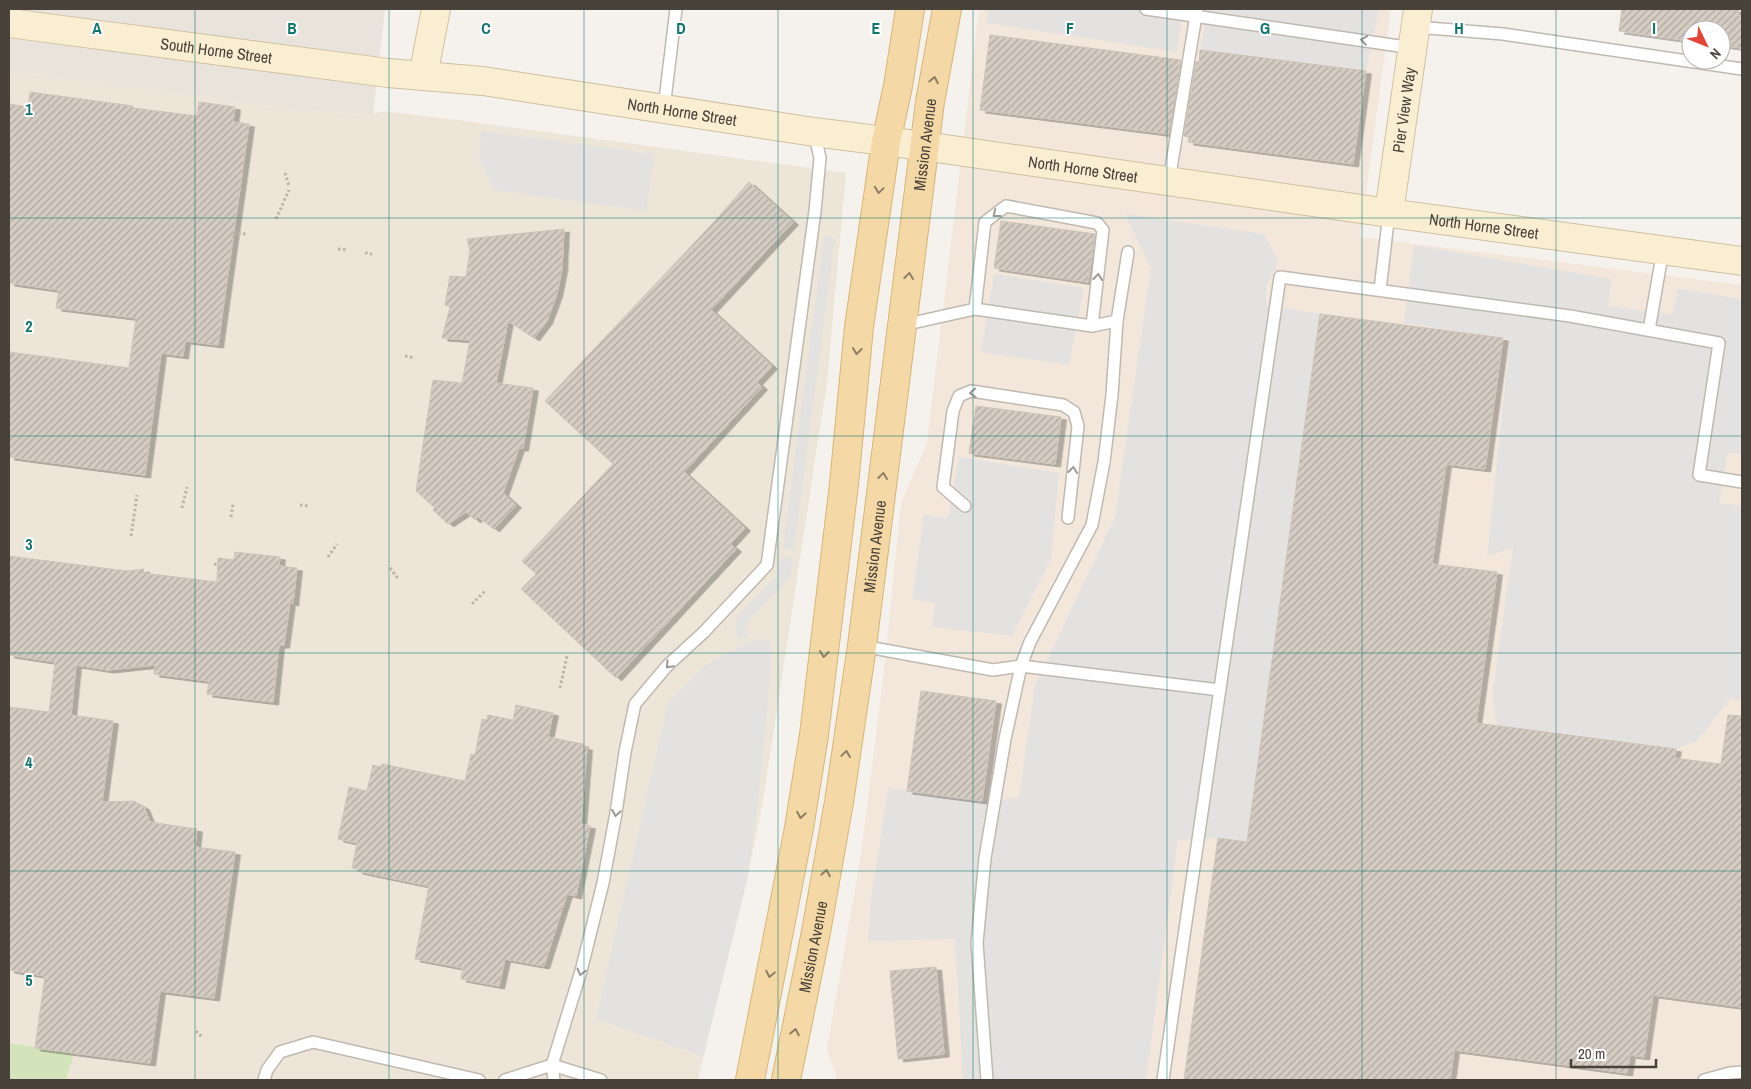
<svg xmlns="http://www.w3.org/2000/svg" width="1751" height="1089" viewBox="0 0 1751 1089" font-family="'Archivo Narrow',sans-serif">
	<defs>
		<pattern id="building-hatch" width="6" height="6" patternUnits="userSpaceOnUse" patternTransform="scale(1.25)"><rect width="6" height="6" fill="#d5cdc3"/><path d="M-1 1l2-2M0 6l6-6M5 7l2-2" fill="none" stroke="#afa8a0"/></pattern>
		<filter id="shadow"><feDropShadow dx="5.5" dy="3" stdDeviation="0" flood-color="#0004"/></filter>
	</defs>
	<rect width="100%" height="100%" fill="#f5f2ed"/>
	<!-- residential -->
	<path fill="#e8e3db" d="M9,9H385L373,114L308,111L9,70Z"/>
	<!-- commercial -->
	<path fill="#f3e7db" d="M979,9H1391L1360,237L1742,285V1080H837L827,1048L860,861L883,679L901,503L927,443Z"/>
	<!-- education -->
	<path fill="#ece5d8" d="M9,70L308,111L373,114L383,111L465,121L846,173L827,382L763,801L747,880L698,1080H9Z"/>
	<!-- grass -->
	<path fill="#d4e4ba" d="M9,1043L74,1053L66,1080H9Z"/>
	<!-- parking -->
	<g fill="#e4e2e0">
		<path d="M988,9H1183L1177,52L986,23Z"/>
		<path d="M1208,9H1379L1366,71L1200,50Z"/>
		<path d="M481,131L654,154L646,211L495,190L479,160Z"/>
		<path d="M1125,214L1264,234L1279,262L1266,286V305L1320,314L1247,842L1218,838L1178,840L1146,1080H963L955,939L868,941L871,900L888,788L982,801L1019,798L1035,686L1115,517L1151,268Z"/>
		<path d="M824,236L835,238L794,550L783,548Z"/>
		<path d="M1414,245L1612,279L1608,306L1673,315L1678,289L1742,299V454L1727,453L1719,503L1742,506V700L1730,699L1697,741L1676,749L1497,726L1492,697L1513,548L1487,556L1510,339L1404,323Z"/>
		<path d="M994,274L1084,288L1069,365L981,352Z"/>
		<path d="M959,457L1059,473L1051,559L1012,636L932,627L935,603L912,599L924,515L948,519Z"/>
		<path d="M782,556L793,558L791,576L747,623L748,637L737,639L735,621L739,614L777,576Z"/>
		<path d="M770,639L771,671L759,794L747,880L703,1056L596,1019L668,703L706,665L750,641Z"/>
	</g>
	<!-- building -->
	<g fill="url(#building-hatch)" stroke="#cfc4b7" filter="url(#shadow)">
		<path d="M1622,9H1739L1738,16H1742V48L1721,45V30H1691V41L1619,31Z"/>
		<path d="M990,35L1181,60L1169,134L980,110Z"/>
		<path d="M1200,50L1366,71L1353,164L1188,142L1189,137L1184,136L1196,62H1199Z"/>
		<path d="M30,92L133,106V108L197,116L199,102L235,107L233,122L249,124L218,345L185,341L183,356L161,353L145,475L9,457V352L129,368L136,318L56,308L59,290L9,283V104L28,107Z"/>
		<path d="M749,182L793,222L711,310L772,366L757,382L762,387L684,472L745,528L730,544L736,549L616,678L521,589L536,574L522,561L613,464L545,401L713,223Z"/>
		<path d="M1001,221L1095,234L1088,282L994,268Z"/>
		<path d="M564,229L562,269L557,294L547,321L534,338L508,321L496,383L533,388L523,448H519L503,493L516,505L494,529L478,517L475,520L466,512L448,524L433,510L435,508L416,491L433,380L462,383L470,340L442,338L450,307L445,305L450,276L466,277L470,250L467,239Z"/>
		<path d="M1320,314L1503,338L1485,469L1446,464L1432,564L1497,572L1476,723L1676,749L1674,758L1721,764L1728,715L1742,716V1007L1653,995L1644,1057L1630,1055L1627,1073L1454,1050L1450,1080H1184L1218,838L1247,842Z"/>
		<path d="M976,406L1061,417L1055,464L969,453Z"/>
		<path d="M235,552L280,557L279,566L297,568L293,603L290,602L284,645H279L273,702L207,694L209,681L154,674L155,665L108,670L76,665L71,715L113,721L102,802L134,801L144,807L150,822L197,829L195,847L235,852L214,998L160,991L150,1063L35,1048L45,976L9,970V707L49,712L55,662L9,655V556L126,571L144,569L143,573L217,582L218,558L234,560Z"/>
		<path d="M921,691L996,701L982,801L907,791Z"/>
		<path d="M516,705L553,713L548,737L583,744V747H587L581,824L590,826L576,896L567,894L544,966L505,959L499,986L461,979L463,968L415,959L429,886L357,871L358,869L352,868L357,843L338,839L349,787L367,791L373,765L381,767L382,764L465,781L471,754L475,755L482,719L487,720L488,715L513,720Z"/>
		<path d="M936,967L944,1054L898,1059L890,971Z"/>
	</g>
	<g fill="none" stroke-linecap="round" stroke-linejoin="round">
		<defs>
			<g id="lane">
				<path d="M1146,9L1413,48"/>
				<path d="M1416,27L1503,34L1742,69"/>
				<path d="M664,108L676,9"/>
				<path d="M1169,181L1197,9"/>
				<path d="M1380,290L1389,213"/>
				<path d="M975,309L985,222L1006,206L1097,223L1103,230L1092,326"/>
				<path d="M903,325L975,309L1092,326L1117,321"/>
				<path d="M1649,330L1663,250"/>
				<path d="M965,506L943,487L953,411L959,396L971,391L1063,405L1074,412L1078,426L1068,518"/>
				<path d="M862,646L993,670L1021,666L1220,690"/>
				<path d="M264,1080L267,1070L280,1052L313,1042L479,1080"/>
				<path d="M505,1080L552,1065L554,1080"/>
				<path d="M601,1080L552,1065L581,971L603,883L616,813L625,752L635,704L667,666L704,632L767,565L815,211L820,158L814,132"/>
				<path d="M987,1080L977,943L985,858L1005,739L1021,666L1030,642L1092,525L1104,462L1112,395L1117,321L1128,252"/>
				<path d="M1163,1080L1280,277L1570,316L1719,343L1699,475L1742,482"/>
				<path d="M1704,1080L1730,1073L1742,1072"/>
			</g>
			<g id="secondary">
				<path id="s1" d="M9,23L388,73L483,81L814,132L924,146L1389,213L1742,261"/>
				<path d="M423,76L436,9"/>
				<path id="s2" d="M1389,213L1418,9"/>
			</g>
			<g id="primary">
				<path d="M750,1080L799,828L814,735L844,484L859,327L886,142L898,86L910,9"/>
				<path id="s3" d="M786,1080L816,932L839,802L862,646L930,102L947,9"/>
			</g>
		</defs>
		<!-- lane casing -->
		<use href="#lane" stroke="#bfb9b0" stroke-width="14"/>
		<!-- secondary casing -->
		<use href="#secondary" stroke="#cfc0a1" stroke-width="30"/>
		<!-- primary casing -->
		<use href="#primary" stroke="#d8b577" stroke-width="30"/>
		<!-- path -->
		<g stroke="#c0b3a3" stroke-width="3" stroke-dasharray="2.5 2.5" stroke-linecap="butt">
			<path d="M285,173L289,186"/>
			<path d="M276,219L289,190"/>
			<path d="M233,238V233L247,234"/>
			<path d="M338,249L348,250"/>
			<path d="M365,253L372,254"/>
			<path d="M405,356L415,358"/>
			<path d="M300,505L309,506"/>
			<path d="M182,508L187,487"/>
			<path d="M231,517L233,504"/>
			<path d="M131,536L137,495"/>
			<path d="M328,557L337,544"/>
			<path d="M214,564L218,565"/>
			<path d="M390,568L399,580"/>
			<path d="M472,604L485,591"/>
			<path d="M560,688L567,656"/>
			<path d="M196,1031L203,1038"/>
		</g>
		<!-- lane -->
		<use href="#lane" stroke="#fff" stroke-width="11"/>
		<!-- secondary -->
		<use href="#secondary" stroke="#f9edd2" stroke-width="28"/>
		<!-- primary -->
		<use href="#primary" stroke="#f4d9a6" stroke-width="28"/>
	</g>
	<!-- one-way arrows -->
	<defs><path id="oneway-chevron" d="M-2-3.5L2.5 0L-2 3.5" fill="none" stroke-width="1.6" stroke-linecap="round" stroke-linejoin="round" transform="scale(1.25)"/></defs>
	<g stroke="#9b9793">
		<use href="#oneway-chevron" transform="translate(1364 40) rotate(-171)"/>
		<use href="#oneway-chevron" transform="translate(996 214) rotate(142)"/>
		<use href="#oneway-chevron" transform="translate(1098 277) rotate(-83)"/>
		<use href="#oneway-chevron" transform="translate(973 393) rotate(177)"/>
		<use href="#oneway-chevron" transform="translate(1073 470) rotate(-83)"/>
		<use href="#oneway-chevron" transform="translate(669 665) rotate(134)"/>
		<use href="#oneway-chevron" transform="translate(616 813) rotate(99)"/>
		<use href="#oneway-chevron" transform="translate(581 972) rotate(105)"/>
	</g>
	<g stroke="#8d7e66">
		<use href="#oneway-chevron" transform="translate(934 80) rotate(-79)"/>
		<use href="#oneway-chevron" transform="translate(879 190) rotate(98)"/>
		<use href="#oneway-chevron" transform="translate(909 276) rotate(-83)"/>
		<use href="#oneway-chevron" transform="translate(857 351) rotate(96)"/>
		<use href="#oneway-chevron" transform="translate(883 476) rotate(-83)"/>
		<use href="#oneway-chevron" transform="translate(824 654) rotate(97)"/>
		<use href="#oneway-chevron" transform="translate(846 754) rotate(-82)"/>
		<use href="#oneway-chevron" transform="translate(801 815) rotate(100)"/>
		<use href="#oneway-chevron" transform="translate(826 873) rotate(-80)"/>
		<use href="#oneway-chevron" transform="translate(770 974) rotate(101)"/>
		<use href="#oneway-chevron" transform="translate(795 1032) rotate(-79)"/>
	</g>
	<!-- grid -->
	<path fill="none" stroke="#0f766e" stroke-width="1" stroke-opacity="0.55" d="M195,9V1080M389,9V1080M584,9V1080M778,9V1080M973,9V1080M1167,9V1080M1362,9V1080M1556,9V1080M9,218H1742M9,436H1742M9,653H1742M9,871H1742"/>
	<g text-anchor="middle" stroke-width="4" stroke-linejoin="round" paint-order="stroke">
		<!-- street labels -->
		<g font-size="16" fill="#49423b" stroke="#fff">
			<text dy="6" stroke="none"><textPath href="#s1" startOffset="209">South Horne Street</textPath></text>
			<text dy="6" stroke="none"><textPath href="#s1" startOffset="679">North Horne Street</textPath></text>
			<text dy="6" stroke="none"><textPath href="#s2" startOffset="104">Pier View Way</textPath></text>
			<text dy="6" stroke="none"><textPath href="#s3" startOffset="946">Mission Avenue</textPath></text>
			<text dy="6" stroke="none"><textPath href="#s1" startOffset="1084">North Horne Street</textPath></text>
			<text dy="6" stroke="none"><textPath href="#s1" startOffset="1489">North Horne Street</textPath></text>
			<text dy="6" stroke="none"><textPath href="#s3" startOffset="541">Mission Avenue</textPath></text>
			<text dy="6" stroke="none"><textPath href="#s3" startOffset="136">Mission Avenue</textPath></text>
		</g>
	</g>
	<g font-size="16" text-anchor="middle" font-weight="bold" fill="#0f766e" stroke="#fff" stroke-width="4" stroke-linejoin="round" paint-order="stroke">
		<text x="97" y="34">A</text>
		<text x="292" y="34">B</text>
		<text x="486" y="34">C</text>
		<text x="681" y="34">D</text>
		<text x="876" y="34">E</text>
		<text x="1070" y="34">F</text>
		<text x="1265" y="34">G</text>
		<text x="1459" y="34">H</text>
		<text x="1654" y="34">I</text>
		<text x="29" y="115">1</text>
		<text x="29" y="332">2</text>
		<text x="29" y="550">3</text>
		<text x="29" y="768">4</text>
		<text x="29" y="986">5</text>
	</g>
	<!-- border -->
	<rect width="1751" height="1089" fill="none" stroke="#49423b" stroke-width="20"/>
	<!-- north arrow -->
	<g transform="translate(1706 45) rotate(133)"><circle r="24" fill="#ffffff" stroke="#b6b3b1"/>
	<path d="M0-4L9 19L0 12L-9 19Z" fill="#e44435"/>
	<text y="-8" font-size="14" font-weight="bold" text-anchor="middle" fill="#49423b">N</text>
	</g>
	<!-- scale -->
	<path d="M1571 1059v8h85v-8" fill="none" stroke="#49423b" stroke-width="2.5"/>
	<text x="1578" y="1059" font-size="15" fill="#49423b" stroke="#ffffff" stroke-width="4" paint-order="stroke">20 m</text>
</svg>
